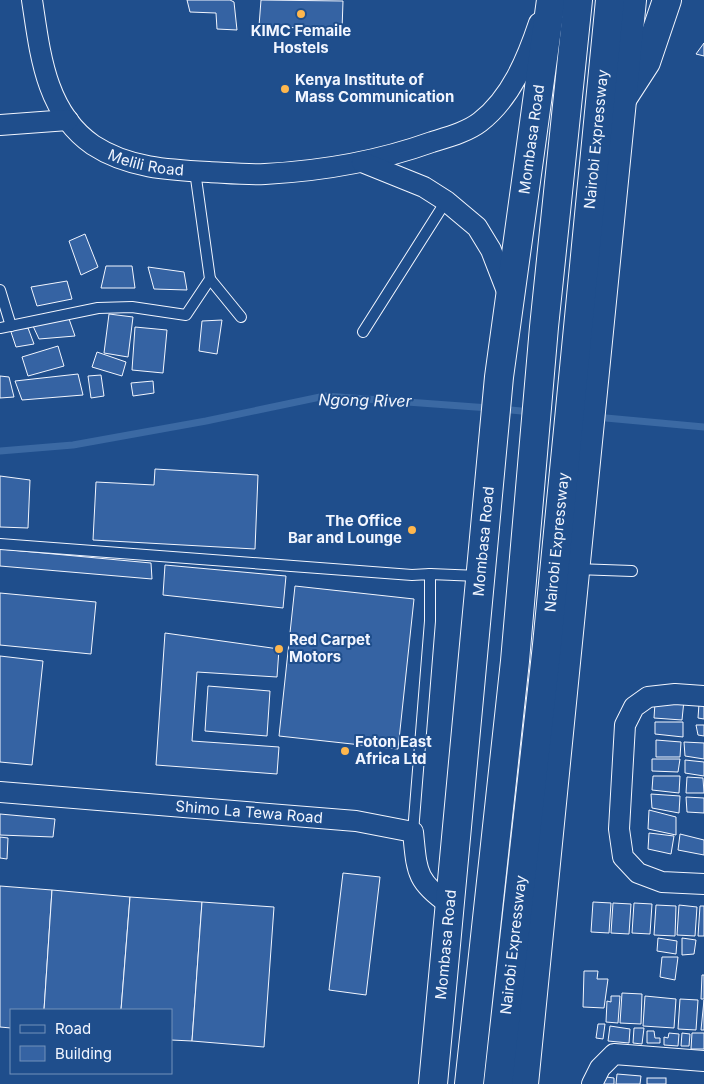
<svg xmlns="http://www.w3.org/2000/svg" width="704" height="1084" viewBox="0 0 704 1084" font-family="Inter,sans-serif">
	<rect width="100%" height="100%" fill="#1f4e8c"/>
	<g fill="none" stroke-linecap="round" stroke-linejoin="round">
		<!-- stream -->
		<g stroke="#3b69a3" stroke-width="7">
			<path d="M500,409L532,412"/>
			<path d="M595,417L704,427"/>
			<path d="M0,451L73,445L206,421L325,396L489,408"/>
		</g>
	</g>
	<!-- building -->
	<g fill="#3563a3" stroke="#f2f6ff">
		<path d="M187,0H230L234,2L237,30L217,29L216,13L190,12Z"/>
		<path d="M261,0L343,1L342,30L259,26Z"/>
		<path d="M704,43V56L696,54Z"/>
		<path d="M85,234L98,267L81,275L69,241Z"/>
		<path d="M106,266H132L135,288H101Z"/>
		<path d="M148,267L184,272L187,290L154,289Z"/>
		<path d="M67,281L72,299L37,306L31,287Z"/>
		<path d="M109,314L133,317L128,357L104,353Z"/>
		<path d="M68,316L75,336L39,339L33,326Z"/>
		<path d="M222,320L217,354L199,351L202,321Z"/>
		<path d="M135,327L167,330L163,373L132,370Z"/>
		<path d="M28,328L34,344L16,347L10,329Z"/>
		<path d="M58,346L64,366L28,376L22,357Z"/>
		<path d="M97,352L126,362L122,376L92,367Z"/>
		<path d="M78,374L83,395L22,400L15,381Z"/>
		<path d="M101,375L104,396L91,398L88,376Z"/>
		<path d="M0,376L9,377L14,397L0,398Z"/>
		<path d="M153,381L154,393L133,396L131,383Z"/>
		<path d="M155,469L258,475L255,549L93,540L96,482L154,485Z"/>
		<path d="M0,476L30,480L28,528L0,527Z"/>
		<path d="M0,549L151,563L152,579L0,566Z"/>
		<path d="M165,565L286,576L283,608L163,595Z"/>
		<path d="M295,586L414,599L398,749L279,736Z"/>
		<path d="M0,593L96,602L91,654L0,645Z"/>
		<path d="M165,633L279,649L277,677L197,672L192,741L279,747L277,774L156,765Z"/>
		<path d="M0,656L43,661L32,765L0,762Z"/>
		<path d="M208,686L270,691L267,736L205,731Z"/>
		<path d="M684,700L682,720L654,718L655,703Z"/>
		<path d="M699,704H704V719L698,718Z"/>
		<path d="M655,722H683V737L655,734Z"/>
		<path d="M696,725H704V736L698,735Z"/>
		<path d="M656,740L681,742L680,757H656Z"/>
		<path d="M684,742L704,743V759L685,756Z"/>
		<path d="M652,759H680L678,772L652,771Z"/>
		<path d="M685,760L704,762V776L685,773Z"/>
		<path d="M653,776H680L679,793L652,790Z"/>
		<path d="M687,777L703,778L704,793H686Z"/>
		<path d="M651,794L680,796L679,813L652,808Z"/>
		<path d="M686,797L704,798V813L687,812Z"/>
		<path d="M649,810L676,817V835L648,829Z"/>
		<path d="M0,814L55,819L53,837L0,835Z"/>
		<path d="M649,833L674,836L671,854L648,849Z"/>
		<path d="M680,834L704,840V855L678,850Z"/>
		<path d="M0,837L8,838L7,859L0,858Z"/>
		<path d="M343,873L380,877L366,995L329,990Z"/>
		<path d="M0,886L52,890L44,1010H11V1028L0,1027Z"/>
		<path d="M52,890L130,897L121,1010H44Z"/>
		<path d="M130,897L202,902L192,1041L171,1040V1010H121Z"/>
		<path d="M202,902L274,907L264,1047L192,1041Z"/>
		<path d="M593,902L611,903L609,933L591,932Z"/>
		<path d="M613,903L631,904L629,934L611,933Z"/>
		<path d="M634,903L652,904L650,934L632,933Z"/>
		<path d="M656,905L676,906L675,936L654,935Z"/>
		<path d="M679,905L697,907L695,936L677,935Z"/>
		<path d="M700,906H704V936H698Z"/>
		<path d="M658,938L677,941L676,954L657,951Z"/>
		<path d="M682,938L696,940L694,954L682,955Z"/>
		<path d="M662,957H678L675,980L660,977Z"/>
		<path d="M584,971H598L597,979H608L604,1008L583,1007Z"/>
		<path d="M702,975H704V999H701Z"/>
		<path d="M622,993L642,994L641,1024L620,1023Z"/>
		<path d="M611,996H620L618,1023L606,1022L607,1001L611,1002Z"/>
		<path d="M645,996L676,999L674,1028L643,1026Z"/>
		<path d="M680,999L698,1000L696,1030L678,1029Z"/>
		<path d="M704,1000V1030H701Z"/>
		<path d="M598,1024H605L603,1039L596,1038Z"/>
		<path d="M610,1026L630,1029L629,1043L608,1041Z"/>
		<path d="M634,1028H644L642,1044L633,1043Z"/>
		<path d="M647,1031H654L655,1038H660V1043H647Z"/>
		<path d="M669,1033L679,1034L678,1046L664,1045V1037L668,1038Z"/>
		<path d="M682,1033L690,1034L689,1046H681Z"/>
		<path d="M692,1033H704V1049H691Z"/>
		<path d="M617,1074L641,1076L640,1084H616Z"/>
		<path d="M606,1077L614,1078V1084H600Z"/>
		<rect x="647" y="1078" width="19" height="6"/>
	</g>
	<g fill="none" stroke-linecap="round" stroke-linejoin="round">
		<defs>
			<g id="service">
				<path d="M210,279L241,317"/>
				<path d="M0,290L11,326"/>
				<path d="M0,328L98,308L132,307L186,315L210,279L195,171"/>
				<path d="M363,332L446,201"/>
				<path d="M0,544L412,575L430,574V621L413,832"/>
				<path d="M576,569L632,571"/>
				<path d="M430,574L479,576"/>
			</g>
			<g id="minor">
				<path id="s1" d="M32,0C40,52 45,112 93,145C128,168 169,170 209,172C227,173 247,175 265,174C321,171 379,161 432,142C448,137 467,132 480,122C511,98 527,59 539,23"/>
				<path d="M0,125L68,120"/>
				<path d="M362,162L424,187L446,201L477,227L491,250L508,294"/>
				<path d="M704,696L675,694L648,697L634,707L625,725L619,829L623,857L638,873L662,882L704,884"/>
				<path id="s2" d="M0,792L356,821L413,832C417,870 415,881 449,904"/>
				<path d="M592,1084L600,1068L614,1054L704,1061"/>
			</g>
			<g id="trunk">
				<path d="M624,96L646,62L667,0"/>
				<path id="s3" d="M433,1084L499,377L551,0"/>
				<path d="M524,1084L632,0"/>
			</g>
			<g id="motorway">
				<path d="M469,1084L515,661L544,327L578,0"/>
				<path id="s4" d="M498,1084L547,645L610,0"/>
			</g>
		</defs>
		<!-- service casing -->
		<use href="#service" stroke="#f2f6ff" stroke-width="12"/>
		<!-- minor casing -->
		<use href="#minor" stroke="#f2f6ff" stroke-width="22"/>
		<!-- trunk casing -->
		<use href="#trunk" stroke="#f2f6ff" stroke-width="30"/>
		<!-- motorway casing -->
		<use href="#motorway" stroke="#f2f6ff" stroke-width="30"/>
		<!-- service -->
		<use href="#service" stroke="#1f4e8c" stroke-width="10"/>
		<!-- minor -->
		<use href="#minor" stroke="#1f4e8c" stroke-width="20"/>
		<!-- trunk -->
		<use href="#trunk" stroke="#1f4e8c" stroke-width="28"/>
		<!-- motorway -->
		<use href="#motorway" stroke="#1f4e8c" stroke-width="28"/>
	</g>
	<!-- markers -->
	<g fill="#ffb74d" stroke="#1f4e8c" stroke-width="2">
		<circle cx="301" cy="14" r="5"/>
		<circle cx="285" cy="89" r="5"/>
		<circle cx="412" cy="530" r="5"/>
		<circle cx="279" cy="649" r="5"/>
		<circle cx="345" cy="751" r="5"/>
	</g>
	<g text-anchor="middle" stroke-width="4" stroke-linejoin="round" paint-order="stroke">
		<!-- poi labels -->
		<g font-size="15" font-weight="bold" fill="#f2f6ff" stroke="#1f4e8c" text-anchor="start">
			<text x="301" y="36" text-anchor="middle">KIMC Femaile<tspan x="301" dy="17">Hostels</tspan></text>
			<text x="295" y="85">Kenya Institute of<tspan x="295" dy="17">Mass Communication</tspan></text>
			<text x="402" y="526" text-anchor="end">The Office<tspan x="402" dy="17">Bar and Lounge</tspan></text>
			<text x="289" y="645">Red Carpet<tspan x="289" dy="17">Motors</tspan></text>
			<text x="355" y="747">Foton East<tspan x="355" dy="17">Africa Ltd</tspan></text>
		</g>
		<!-- street labels -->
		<g font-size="15" fill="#f2f6ff" stroke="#1f4e8c">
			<text dy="5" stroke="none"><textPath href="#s3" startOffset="950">Mombasa Road</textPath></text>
			<text dy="5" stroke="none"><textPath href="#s4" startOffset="950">Nairobi Expressway</textPath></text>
			<text dy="5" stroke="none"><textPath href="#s1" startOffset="219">Melili Road</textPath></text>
			<text dy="5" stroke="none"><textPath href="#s3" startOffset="545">Mombasa Road</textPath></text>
			<text dy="5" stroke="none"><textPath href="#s4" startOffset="545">Nairobi Expressway</textPath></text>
			<text dy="5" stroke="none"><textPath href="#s2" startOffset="250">Shimo La Tewa Road</textPath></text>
			<text dy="5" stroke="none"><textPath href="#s3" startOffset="140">Mombasa Road</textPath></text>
			<text dy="5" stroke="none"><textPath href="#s4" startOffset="140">Nairobi Expressway</textPath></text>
		</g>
		<!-- water labels -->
		<g font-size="16" font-style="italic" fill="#f2f6ff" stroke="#1f4e8c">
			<text transform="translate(365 400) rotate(1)" y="6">Ngong River</text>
		</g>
	</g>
	<!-- legend -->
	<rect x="10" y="1009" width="162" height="65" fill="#1f4e8c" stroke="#7391ba"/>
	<rect x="20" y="1025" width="25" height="8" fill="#1f4e8c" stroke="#7391ba"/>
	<text x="55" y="1034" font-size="15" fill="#f2f6ff">Road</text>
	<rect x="20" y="1046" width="25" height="15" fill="#3563a3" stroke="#7391ba"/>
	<text x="55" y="1059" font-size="15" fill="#f2f6ff">Building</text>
</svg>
